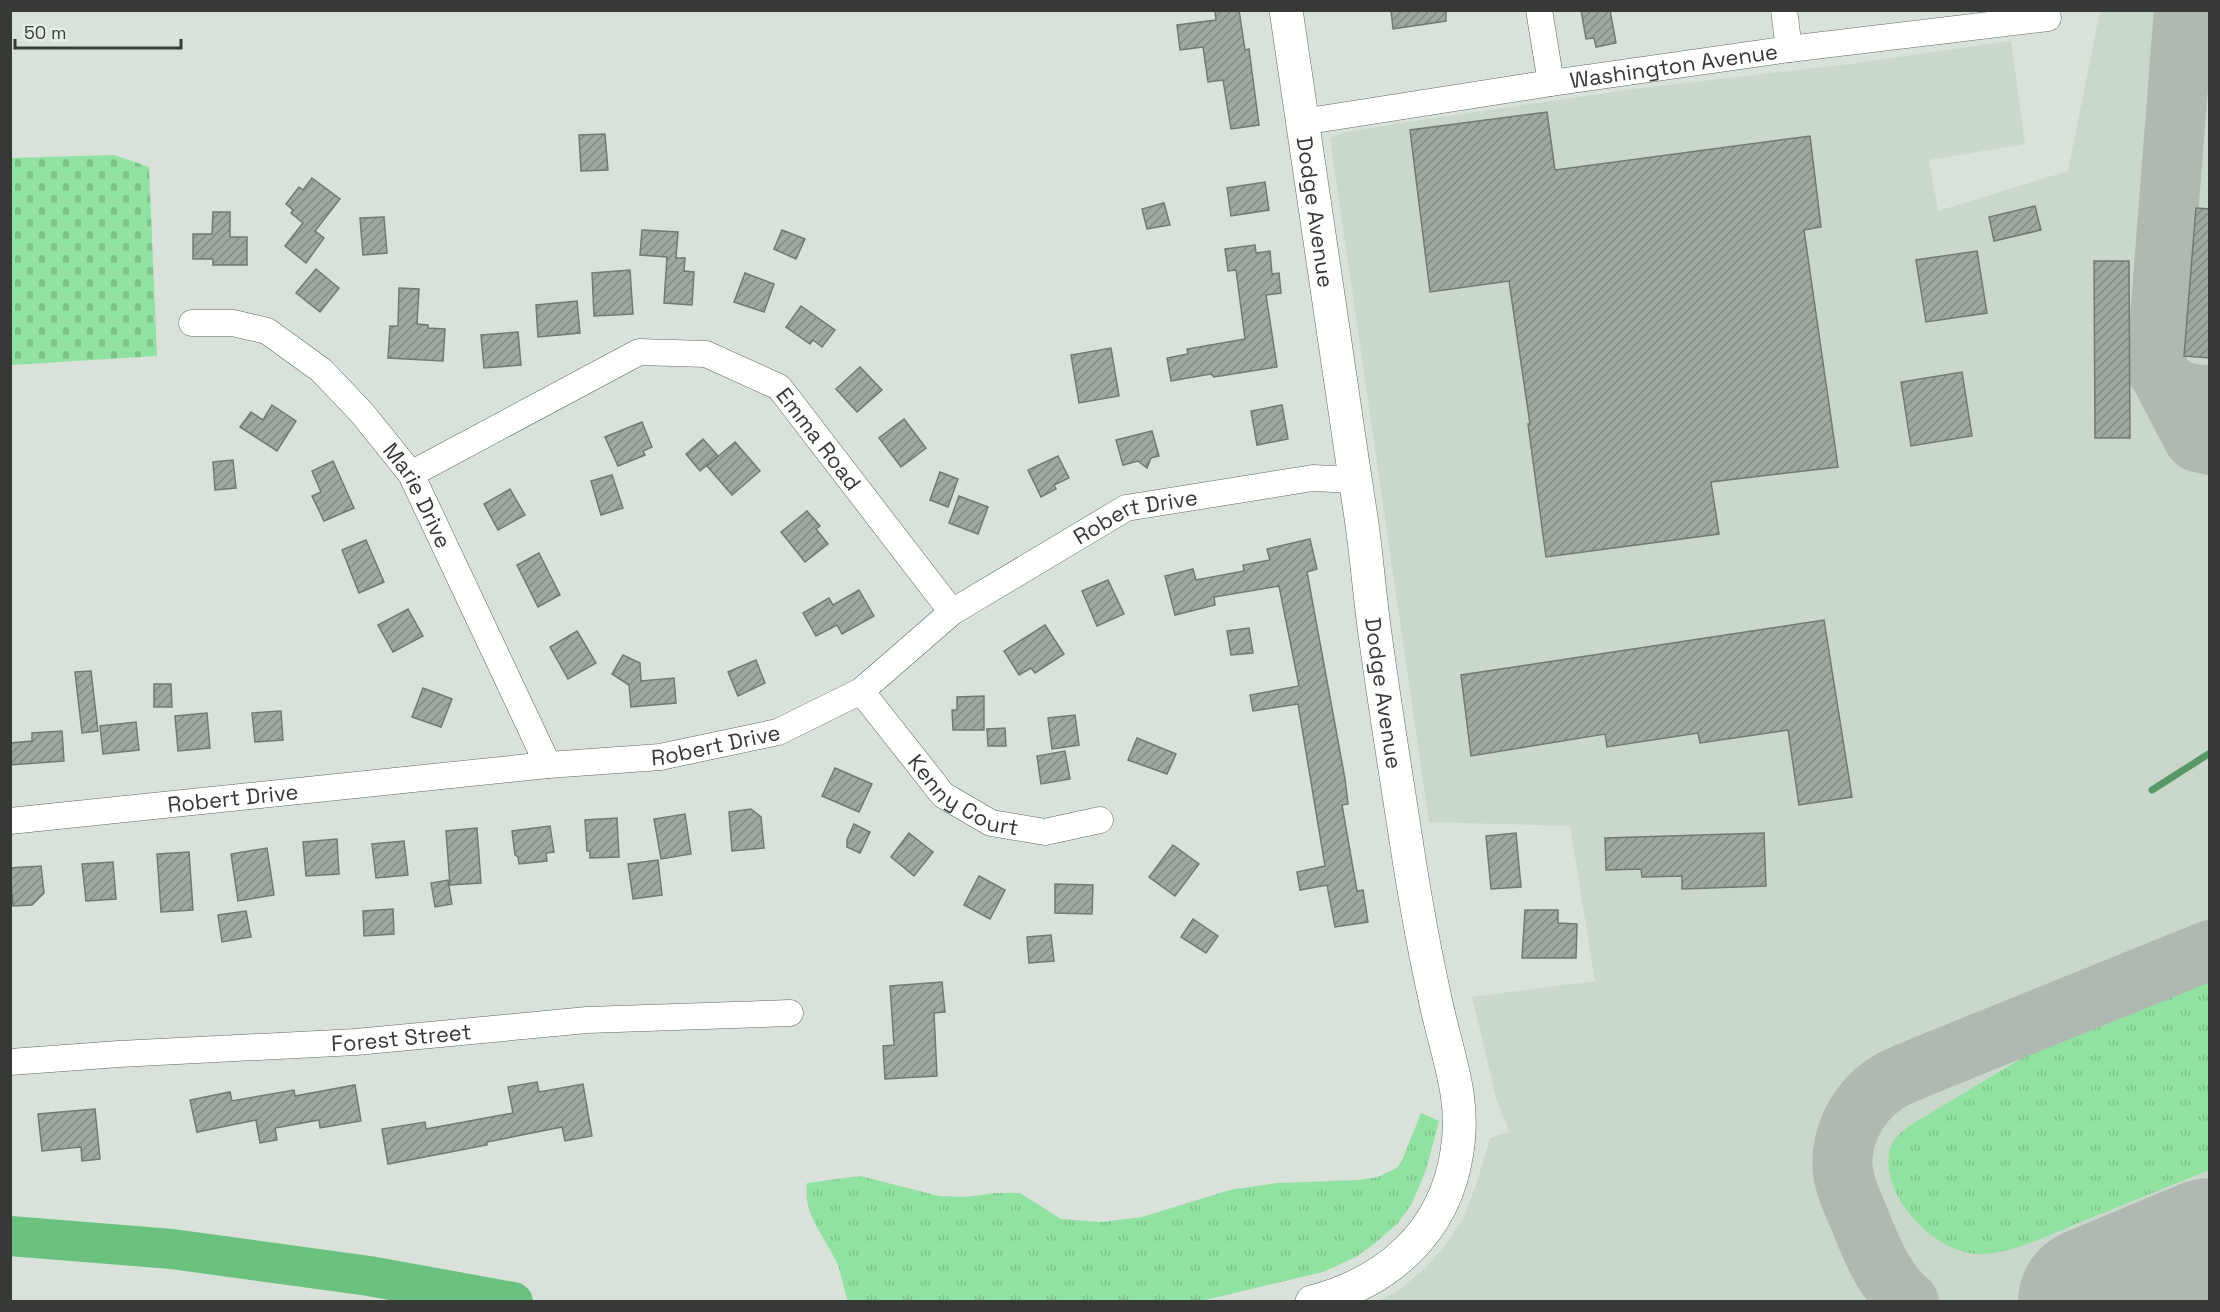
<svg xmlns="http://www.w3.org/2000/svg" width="2220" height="1312" viewBox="0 0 2220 1312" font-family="'Space Grotesk',sans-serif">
	<defs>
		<pattern id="grass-tufts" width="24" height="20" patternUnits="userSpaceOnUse" patternTransform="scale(1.5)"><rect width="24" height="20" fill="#91e1a1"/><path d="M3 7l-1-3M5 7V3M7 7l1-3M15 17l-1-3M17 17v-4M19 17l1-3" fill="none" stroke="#7ec28b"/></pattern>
		<pattern id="cemetery-stones" width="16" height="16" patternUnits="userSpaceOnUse" patternTransform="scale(1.5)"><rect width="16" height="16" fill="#91e1a1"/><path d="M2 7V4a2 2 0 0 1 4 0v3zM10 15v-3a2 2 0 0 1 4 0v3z" fill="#7ec28b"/></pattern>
		<pattern id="building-hatch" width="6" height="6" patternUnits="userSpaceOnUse" patternTransform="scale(1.5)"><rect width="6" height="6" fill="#9fa8a1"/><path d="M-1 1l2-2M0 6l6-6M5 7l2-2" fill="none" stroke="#828a84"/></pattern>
	</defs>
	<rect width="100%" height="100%" fill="#d9e2da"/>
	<!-- built -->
	<path fill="#c9d8cb" d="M2100,11H2209V1301H1378L1396,1292L1421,1272L1443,1248L1463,1219L1477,1182L1490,1138L1509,1132L1497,1101L1472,997L1595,981L1570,826L1429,822L1330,138L1341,133L1401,123L1634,89L1850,64L2011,41L2025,144L1929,160L1938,211L2068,171Z"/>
	<!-- grass -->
	<g fill="url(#grass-tufts)">
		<path d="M2209,981V1170C2166,1188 2122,1205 2078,1223C2049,1235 2016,1252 1983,1254C1937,1257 1875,1193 1891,1146C1895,1137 1902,1132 1909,1126L2024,1057L2166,995Z"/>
		<path d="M1421,1113L1439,1121L1426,1170L1411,1205L1397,1224L1375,1243L1356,1257L1323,1272L1201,1301H848C843,1288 842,1273 836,1261C824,1235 802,1213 807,1183L860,1176L939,1196L966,1197L995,1193H1020L1061,1219L1102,1222L1142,1217L1230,1190L1277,1183L1358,1180L1378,1177L1397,1168L1403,1158Z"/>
	</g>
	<!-- cemetery -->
	<path fill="url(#cemetery-stones)" d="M114,155L149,167L157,356L11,365V158Z"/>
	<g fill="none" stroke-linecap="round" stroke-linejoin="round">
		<!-- stream -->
		<path stroke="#5b9868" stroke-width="7" d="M2152,790L2210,753"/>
		<!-- river -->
		<path stroke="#6bc17e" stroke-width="40" d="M10,1236L172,1249L369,1276L513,1302"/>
		<!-- taxiway -->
		<g stroke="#b0b8b2" stroke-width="60">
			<path d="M2184,10L2156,369C2170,390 2185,395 2210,395"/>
			<path d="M2162,378L2193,438L2197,442L2210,445"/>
			<path d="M1909,1302C1886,1283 1874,1255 1863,1228C1858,1214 1850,1200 1846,1185C1834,1146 1854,1104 1888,1082C1898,1076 1910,1072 1921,1067L2210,950"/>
		</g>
		<!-- runway -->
		<path stroke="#b0b8b2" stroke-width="150" d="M2093,1302L2210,1253"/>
	</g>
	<!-- building -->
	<g fill="url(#building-hatch)" stroke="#717972" stroke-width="1.5">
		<path d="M1215,10H1239L1245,50L1249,49L1259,125L1231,129L1223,80L1208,82L1203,47L1180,50L1177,25L1216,20Z"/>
		<path d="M1391,10H1446V21L1393,29Z"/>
		<path d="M1581,10H1610L1616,43L1596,47L1594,38L1586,39Z"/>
		<path d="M1547,112L1555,170L1810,136L1821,227L1804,230L1838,467L1711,482L1719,534L1546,557L1528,424H1530L1509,281L1430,292L1410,130Z"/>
		<path d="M605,134L608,170L581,171L579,135Z"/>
		<path d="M312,178L340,199L315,231L324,238L306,263L285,246L303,223L291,213L293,210L286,204L299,187L303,190Z"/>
		<path d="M1265,182L1269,210L1231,216L1227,188Z"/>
		<path d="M1164,203L1170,225L1147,229L1142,209Z"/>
		<path d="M2035,206L2041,230L1994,241L1989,217Z"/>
		<path d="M2196,208L2210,209V358L2184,356Z"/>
		<path d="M213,212H230V237H247V265H213V259H193V234H212Z"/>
		<path d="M384,217L387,253L363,255L360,218Z"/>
		<path d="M642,230L678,232L676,258H685L684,271L694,272L692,305L664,303L667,257L640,255Z"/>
		<path d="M782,230L805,239L796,259L774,249Z"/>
		<path d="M1255,245L1256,253L1270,251L1272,274L1279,273L1281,293L1266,295L1277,367L1214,377L1211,374L1171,381L1167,358L1188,354L1187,349L1245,339L1236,270L1228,271L1225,249Z"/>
		<path d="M1977,251L1987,313L1926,322L1916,260Z"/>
		<path d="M2094,261H2129L2130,438H2095Z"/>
		<path d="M316,269L339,288L320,312L296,293Z"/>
		<path d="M630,270L633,314L594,316L592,273Z"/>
		<path d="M745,273L774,284L764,312L734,302Z"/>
		<path d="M399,288L419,289L417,324L428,325V328L445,329L443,361L388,358L390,326H398Z"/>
		<path d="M577,301L580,333L538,337L536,305Z"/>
		<path d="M801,306L835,330L822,347L813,340L810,344L786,327Z"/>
		<path d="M518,332L521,365L484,368L481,335Z"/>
		<path d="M1111,348L1119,396L1079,403L1071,355Z"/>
		<path d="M860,367L882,390L857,412L836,389Z"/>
		<path d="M1962,372L1972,436L1911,446L1901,382Z"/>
		<path d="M272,405L296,421L277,451L240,427L251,412L263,420Z"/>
		<path d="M1282,405L1288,439L1257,445L1251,411Z"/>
		<path d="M904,419L926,448L901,467L879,438Z"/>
		<path d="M642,422L652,447L643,451L645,455L618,466L605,437Z"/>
		<path d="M1152,431L1159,456L1151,458L1147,468L1138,461L1123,465L1116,440Z"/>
		<path d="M703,439L718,456L700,471L686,454Z"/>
		<path d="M735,442L760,471L732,495L707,466Z"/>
		<path d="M1058,456L1069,478L1054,485L1056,489L1041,497L1028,470Z"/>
		<path d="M233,460L236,488L215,490L213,462Z"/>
		<path d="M333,461L354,508L324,521L312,496L321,492L312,471Z"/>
		<path d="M940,472L958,479L948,507L930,500Z"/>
		<path d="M612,475L623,508L601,515L591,481Z"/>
		<path d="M510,489L525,515L498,530L484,504Z"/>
		<path d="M959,496L988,507L978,534L949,523Z"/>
		<path d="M807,511L820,526L816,529L828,544L805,562L781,532Z"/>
		<path d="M1310,539L1317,569L1307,572L1345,779L1348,804L1342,805L1357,891L1363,890L1368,922L1335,927L1327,885L1300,890L1297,872L1325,866L1298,704L1253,711L1250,695L1299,686L1279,586L1214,597L1215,605L1175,615L1165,576L1193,569L1196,580L1244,571L1243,565L1270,560L1267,549Z"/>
		<path d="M366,540L384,582L359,593L342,550Z"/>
		<path d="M539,553L560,595L538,607L517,565Z"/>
		<path d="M1108,580L1124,614L1097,626L1082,591Z"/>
		<path d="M859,590L874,616L842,634L837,625L816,636L803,613L829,598L833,605Z"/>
		<path d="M408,609L423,636L393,652L378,625Z"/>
		<path d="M1824,620L1852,797L1799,805L1788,730L1700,743L1698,733L1607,747L1605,734L1471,756L1461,675Z"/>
		<path d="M1045,625L1064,654L1035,673L1031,668L1019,675L1004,651Z"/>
		<path d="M1249,628L1253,653L1231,655L1227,631Z"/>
		<path d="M577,631L596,663L568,679L550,647Z"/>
		<path d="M623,655L640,663L641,681L674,678L676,703L631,707L629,685L612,674Z"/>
		<path d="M756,660L765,683L738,696L728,672Z"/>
		<path d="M91,671L98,731L82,733L75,672Z"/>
		<path d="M154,684H171L172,707H154Z"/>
		<path d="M423,688L452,699L441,727L412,717Z"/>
		<path d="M984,696V730H953L952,710H957V697Z"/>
		<path d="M281,711L283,740L255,742L252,713Z"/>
		<path d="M207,713L210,748L178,751L175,716Z"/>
		<path d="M1075,715L1079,745L1052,749L1048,718Z"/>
		<path d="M136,722L139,750L103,754L100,726Z"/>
		<path d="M1005,728L1006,746H988L987,729Z"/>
		<path d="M62,731L64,761L10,765V743L32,741V733Z"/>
		<path d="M1137,738L1176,754L1167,774L1128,760Z"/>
		<path d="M1065,751L1070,779L1041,784L1037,756Z"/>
		<path d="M835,768L872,784L859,812L822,796Z"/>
		<path d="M751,809L761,817L764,848L732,851L729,812Z"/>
		<path d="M685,814L691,854L661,859L654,819Z"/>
		<path d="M617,818L619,857L590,858V851H587L585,820Z"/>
		<path d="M854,824L870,832L860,853L847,847V840Z"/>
		<path d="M550,826L554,852L546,853L547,861L519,864L518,857L515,855L512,831Z"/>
		<path d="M477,828L481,883L450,885L446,831Z"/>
		<path d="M909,833L933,852L914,876L891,857Z"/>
		<path d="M1516,833L1521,887L1491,889L1486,836Z"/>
		<path d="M1764,833L1766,886L1682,889V876L1642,877L1641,869L1606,870L1605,838Z"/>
		<path d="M337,839L339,874L306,876L303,842Z"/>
		<path d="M404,841L408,875L376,878L372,844Z"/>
		<path d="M1173,845L1199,864L1175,896L1149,877Z"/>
		<path d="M267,848L274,895L238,901L231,854Z"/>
		<path d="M189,852L193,910L161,912L157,854Z"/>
		<path d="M658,860L662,895L633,899L628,864Z"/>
		<path d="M113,862L116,899L86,901L82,864Z"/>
		<path d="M41,866L44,893L32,905L13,906L10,868Z"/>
		<path d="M979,876L1005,890L990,919L964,905Z"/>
		<path d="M448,880L452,904L435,907L431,883Z"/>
		<path d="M1055,884L1093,885L1092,914L1055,913Z"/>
		<path d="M393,909L394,934L364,936L363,911Z"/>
		<path d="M1525,910H1558V923L1577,924L1576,958H1522Z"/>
		<path d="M246,911L251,937L222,942L218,915Z"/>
		<path d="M1193,919L1218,936L1206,953L1181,937Z"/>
		<path d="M1051,935L1054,961L1029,963L1027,937Z"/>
		<path d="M942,982L945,1012L934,1013L937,1076L885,1079L883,1046L894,1045L890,986Z"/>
		<path d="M537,1082L539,1092L583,1084L592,1136L565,1141L562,1127L487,1142V1145L388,1164L382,1129L425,1122L426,1129L513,1113L508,1087Z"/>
		<path d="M355,1085L361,1121L320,1128L319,1120L275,1128L277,1140L260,1143L256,1120L197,1132L190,1100L230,1092L232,1101L294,1090L295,1096Z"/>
		<path d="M95,1109L100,1159L82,1161L81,1147L42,1151L38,1114Z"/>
	</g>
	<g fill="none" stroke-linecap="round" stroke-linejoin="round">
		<defs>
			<g id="minor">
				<path d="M1539,10L1551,83"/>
				<path d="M1784,10L1789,49"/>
				<path id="s1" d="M1302,122L1551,83L1789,49L2048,18"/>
				<path id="s2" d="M192,323H233L267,331L321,370L362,413L411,474L548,765"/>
				<path id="s3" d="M411,474L639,352L706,354L779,387L952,612"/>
				<path id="s4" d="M861,691L943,795L991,823L1045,832L1100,820"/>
				<path id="s5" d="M10,821L548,765L660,757L778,732L861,691L952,612L1126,508L1313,478L1354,480"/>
				<path id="s6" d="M10,1062L119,1054L356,1042L587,1020L790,1013"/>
			</g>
			<g id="secondary">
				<path id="s7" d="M1286,10C1311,182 1336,353 1362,524C1367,561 1370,598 1375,634C1385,708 1397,781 1408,853C1416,904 1425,954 1436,1003C1447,1055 1466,1098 1457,1152C1445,1232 1388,1282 1312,1302"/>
			</g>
		</defs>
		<!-- minor casing -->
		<use href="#minor" stroke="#5e665f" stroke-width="27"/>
		<!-- secondary casing -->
		<use href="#secondary" stroke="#5e665f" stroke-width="34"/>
		<!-- minor -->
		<use href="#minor" stroke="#fff" stroke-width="26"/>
		<!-- secondary -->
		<use href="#secondary" stroke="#fff" stroke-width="33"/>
	</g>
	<g text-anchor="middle" stroke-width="4.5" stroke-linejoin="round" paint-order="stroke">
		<!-- street labels -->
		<g font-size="22" fill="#363936" stroke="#e6efe7">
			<text dy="8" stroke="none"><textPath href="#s1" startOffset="376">Washington Avenue</textPath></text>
			<text dy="8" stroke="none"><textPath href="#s7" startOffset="204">Dodge Avenue</textPath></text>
			<text dy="8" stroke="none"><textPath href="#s3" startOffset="471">Emma Road</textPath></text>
			<text dy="8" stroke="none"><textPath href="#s2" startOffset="302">Marie Drive</textPath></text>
			<text dy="8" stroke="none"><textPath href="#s5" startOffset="1196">Robert Drive</textPath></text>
			<text dy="8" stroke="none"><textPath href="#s7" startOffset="690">Dodge Avenue</textPath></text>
			<text dy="8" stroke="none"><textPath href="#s5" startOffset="710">Robert Drive</textPath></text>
			<text dy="8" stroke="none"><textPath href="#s4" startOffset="150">Kenny Court</textPath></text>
			<text dy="8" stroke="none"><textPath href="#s5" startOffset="224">Robert Drive</textPath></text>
			<text dy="8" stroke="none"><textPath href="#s6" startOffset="392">Forest Street</textPath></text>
		</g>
	</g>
	<!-- border -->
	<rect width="2220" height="1312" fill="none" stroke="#363936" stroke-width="24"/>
	<!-- scale -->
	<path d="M15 39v9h166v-9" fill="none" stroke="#363936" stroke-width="3"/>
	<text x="24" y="39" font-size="18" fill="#363936" stroke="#e6efe7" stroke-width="4.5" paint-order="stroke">50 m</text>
</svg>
